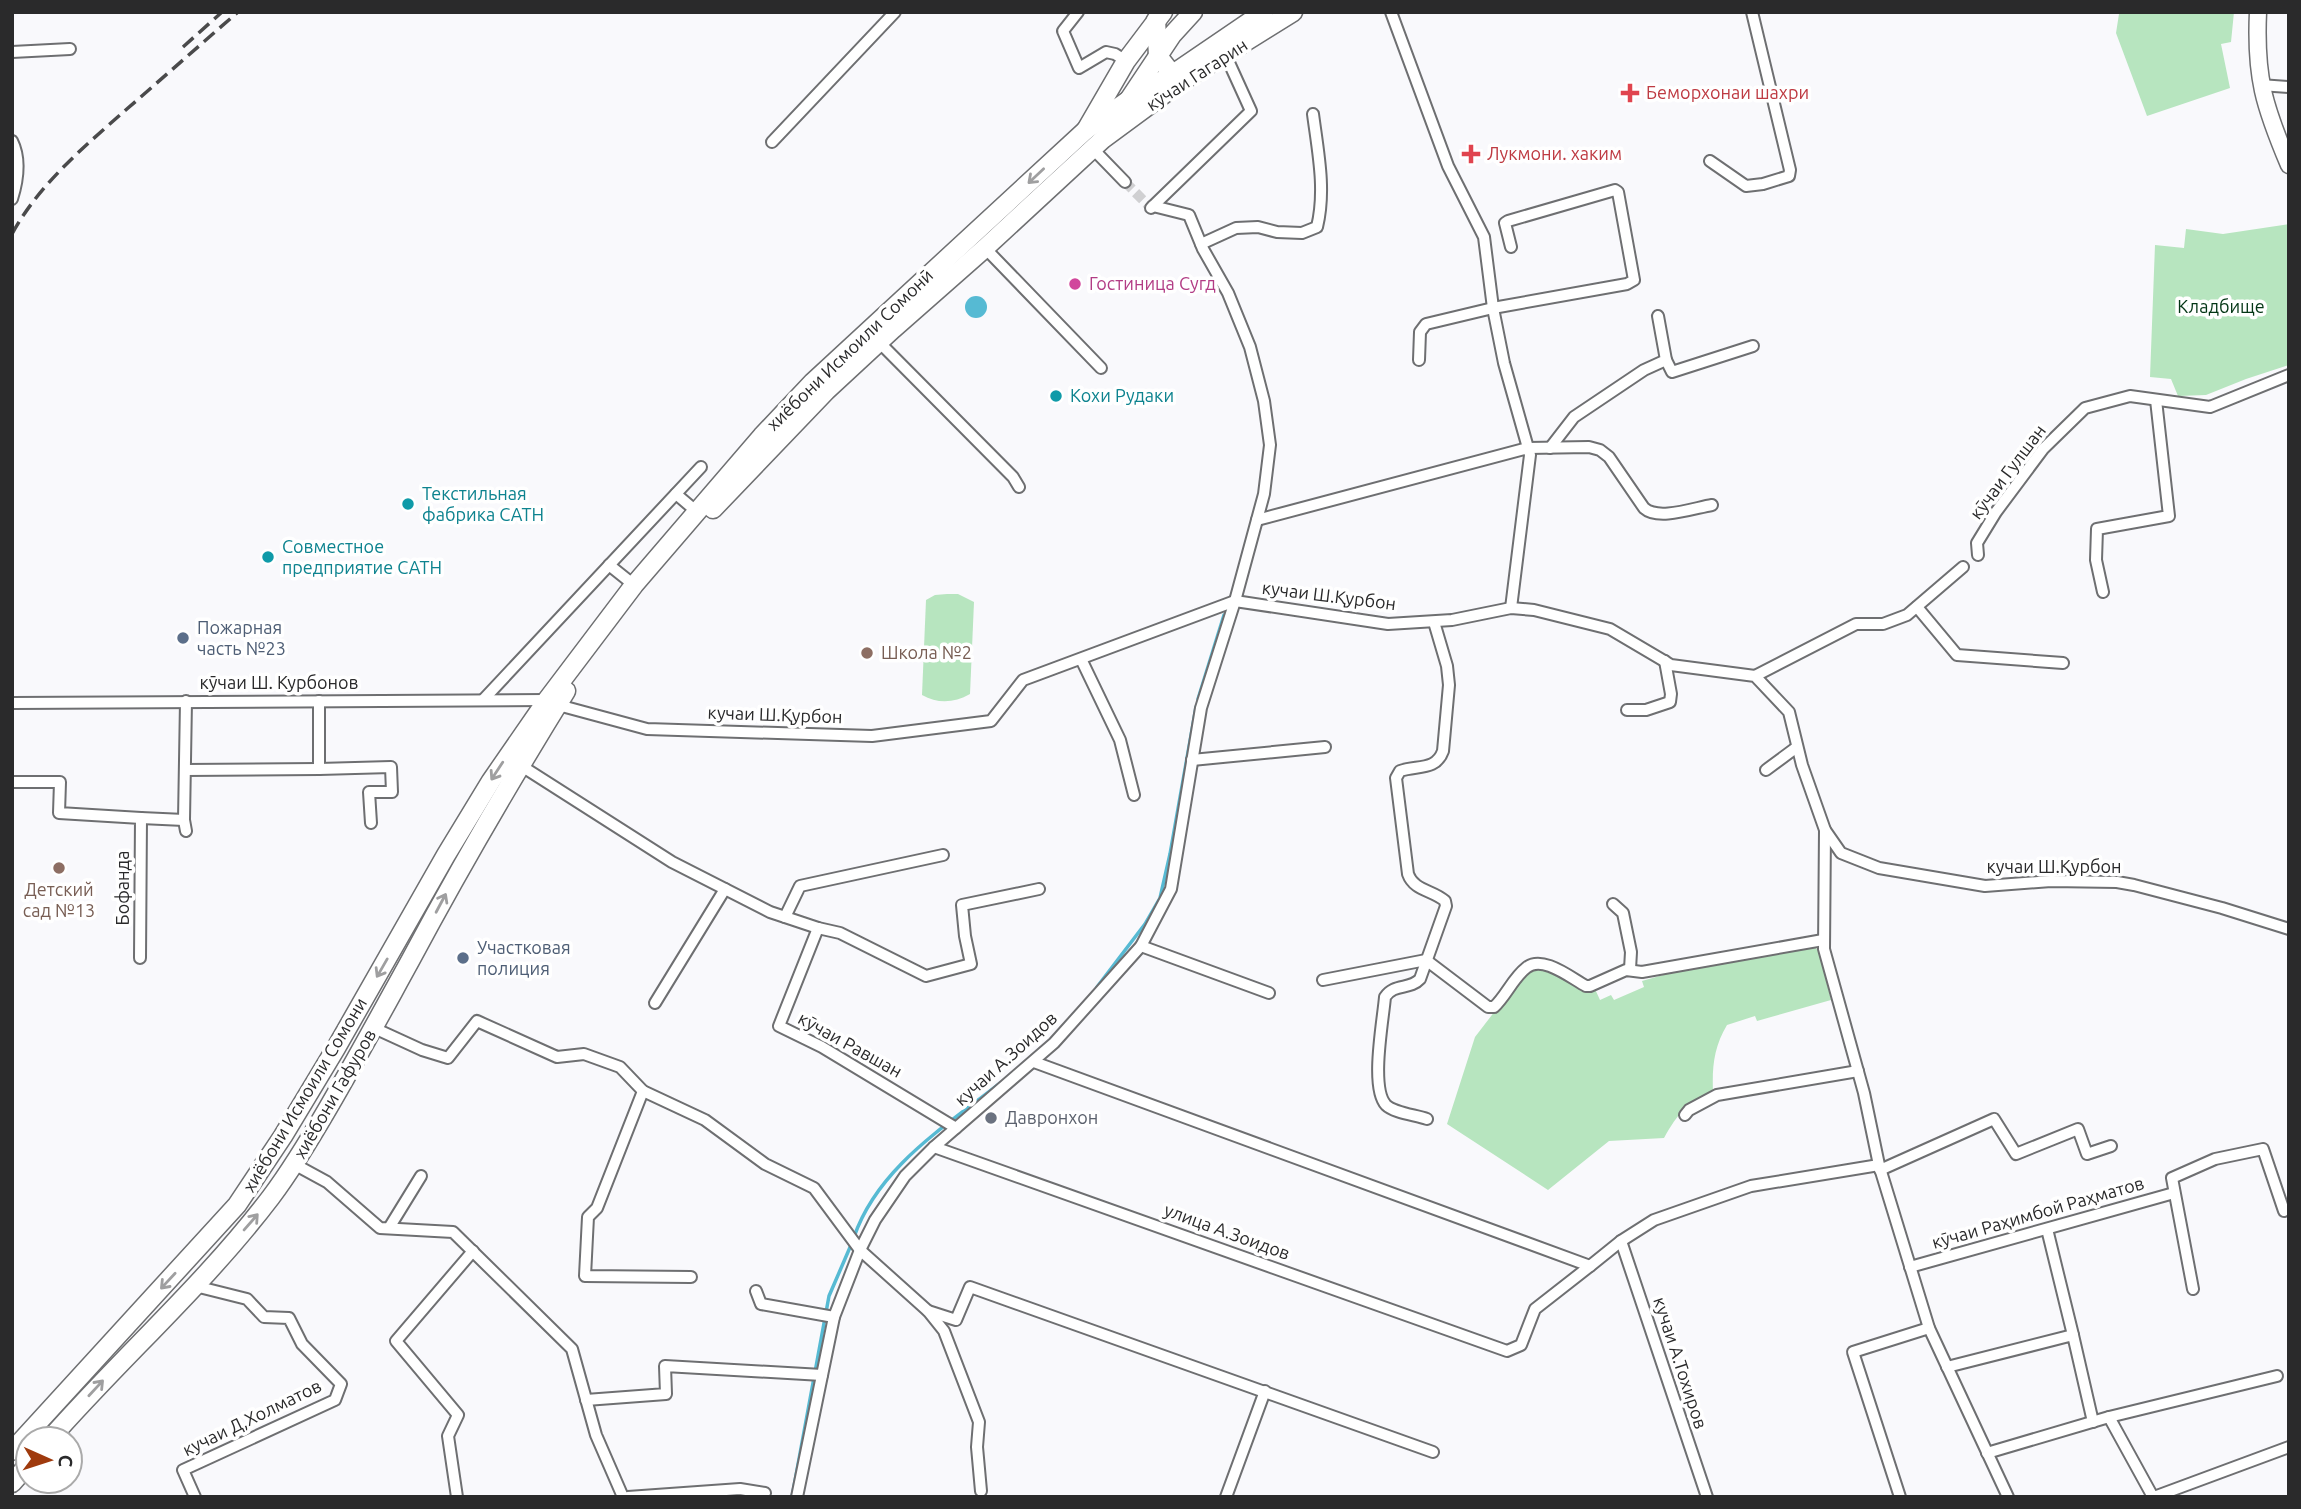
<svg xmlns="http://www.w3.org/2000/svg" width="2301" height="1509" viewBox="0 0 2301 1509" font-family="Ubuntu,sans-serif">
	<rect width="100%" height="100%" fill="#f9f9fc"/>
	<!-- green -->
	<g fill="#b7e5bf">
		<path d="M2139,12H2234L2231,42L2221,44L2230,88L2147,116L2116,33L2119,14Z"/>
		<path d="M2289,224V365L2246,379L2206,395L2178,396L2171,379L2150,377L2155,245L2184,248L2186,229L2223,234Z"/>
		<path d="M947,594H958L974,602L970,694C954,703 938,704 922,695L926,600L935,595Z"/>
		<path d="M1810,943L1819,951L1831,1000L1757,1021L1755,1016L1727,1025C1714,1047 1712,1066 1713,1092C1687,1103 1678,1113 1664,1138L1609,1141L1548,1190L1447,1124L1475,1037L1528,968L1540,964L1595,989L1600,1000L1611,995L1614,1000L1644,987L1642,981L1677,971Z"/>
	</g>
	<!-- water -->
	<circle fill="#56bad3" cx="976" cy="307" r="11"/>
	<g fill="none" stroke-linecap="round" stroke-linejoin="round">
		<!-- stream -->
		<g stroke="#56bad3" stroke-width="3.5">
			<path d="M1198,699L1224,615"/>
			<path d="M1097,987L1145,924L1160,898L1170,854L1196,707"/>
			<path d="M854,1237C878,1167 945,1127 1000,1083"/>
			<path d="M792,1497L829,1296L851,1245"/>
		</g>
		<!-- minor-tunnel -->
		<path stroke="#d0d0d2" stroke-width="10" stroke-dasharray="10 5" stroke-linecap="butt" d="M1125,182L1151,208"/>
		<defs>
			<g id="minor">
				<path d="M1078,12L1063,31L1079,68L1106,52L1115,54L1126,61"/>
				<path d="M1391,12L1448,166L1484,237L1493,308L1504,363L1530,455L1511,608"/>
				<path d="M12,52L70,49"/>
				<path d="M2260,85L2289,87"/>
				<path d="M12,141C21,159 18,180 12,199"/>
				<path d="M772,142L895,12"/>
				<path d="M1093,149L1125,182"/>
				<path d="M1710,161L1746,186L1763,184L1789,176L1790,170L1752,12"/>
				<path d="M1151,208L1251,111L1226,56"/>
				<path d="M1201,244L1236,228L1258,227L1277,232L1302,233L1317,227C1326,190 1318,152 1313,114"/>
				<path d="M985,248L1101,368"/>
				<path d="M879,342L1013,477L1019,487"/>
				<path d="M1419,360L1420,332L1426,324L1493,308L1627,284L1634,280L1618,192L1615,190L1508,221L1505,223L1511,247"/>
				<path d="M1666,360L1672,372L1753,346"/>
				<path d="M1550,448L1574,417L1644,370L1666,360L1658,316"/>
				<path d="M676,494L696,511"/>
				<path d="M1257,520L1528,448L1589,447L1600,450L1609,457L1644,508C1658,521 1694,508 1712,505"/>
				<path d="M1978,555L1977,543L1996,512L2043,449L2085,408L2130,396L2210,407L2289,375"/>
				<path d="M609,565L634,585"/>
				<path d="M2103,592L2096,560L2097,529L2169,516L2156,400"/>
				<path d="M1917,607L1957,655L2063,663"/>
				<path d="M1081,659L1120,740L1134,795"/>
				<path d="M1755,676L1856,624H1883L1907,615L1963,567"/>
				<path d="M483,700L701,467"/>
				<path d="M319,701V769L391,767L392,792H369L371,823"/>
				<path d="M12,703L547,700"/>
				<path d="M558,705L647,729L872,736L991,721L1023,680L1235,601L1388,624L1452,620L1511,608L1534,610L1610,629L1671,665L1755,676L1789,712L1802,765L1825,830L1841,853L1879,868L1985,886L2051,881L2117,882L2134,885L2222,908L2289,929"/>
				<path d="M1627,710H1646L1670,702L1671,694L1665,661"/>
				<path d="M1192,760L1325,747"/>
				<path d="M520,765L672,862L770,912L818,928L840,933L926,976L971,964L965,936L962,905L1039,889"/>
				<path d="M185,770L319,769"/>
				<path d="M1766,770L1797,747"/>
				<path d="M12,782H60L59,813L141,818L140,958"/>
				<path d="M141,818L184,820"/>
				<path d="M1825,830L1824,949L1864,1093L1879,1165L1929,1328L2008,1497"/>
				<path d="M186,831L184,820L186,701"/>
				<path d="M1613,904L1623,913L1631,952L1630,969"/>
				<path d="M785,917L800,886L943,855"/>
				<path d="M818,928L779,1026L822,1047L956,1128"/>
				<path d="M1141,946L1269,993"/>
				<path d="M1323,980L1426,960L1488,1007H1494C1506,996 1513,978 1526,968C1542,954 1571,978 1586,986H1590L1626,970L1642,972L1823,940"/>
				<path d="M655,1003L725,889"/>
				<path d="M374,1028L422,1050L448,1058L477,1021L557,1057L584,1054L620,1067L643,1091L705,1120L765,1164L814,1188L860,1250L928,1311L944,1331L979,1422L977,1447L981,1491"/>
				<path d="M1034,1062L1590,1266L1621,1241L1654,1220L1751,1186L1879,1165"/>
				<path d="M643,1091L597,1208L588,1217L585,1276L691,1277"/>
				<path d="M1685,1115L1689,1110L1717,1095L1858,1071"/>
				<path d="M1427,1119C1416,1115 1394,1113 1386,1105C1370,1088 1383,1021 1385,997C1394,983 1410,990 1420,979L1446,906L1445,901C1433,890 1414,891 1408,874L1396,778L1400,771C1417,765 1436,771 1443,751L1449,685L1447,666L1434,622"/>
				<path d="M934,1147L1507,1351L1521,1345L1535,1309L1590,1266"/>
				<path d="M294,1164L327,1182L380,1228L453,1232L572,1349L596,1435L623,1497"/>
				<path d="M1880,1170L1994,1119L2016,1154L2078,1129L2087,1154L2111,1146"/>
				<path d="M389,1228L421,1176"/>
				<path d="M2047,1229L2073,1335"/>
				<path d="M1621,1241L1707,1497"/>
				<path d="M1910,1267L2174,1193"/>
				<path d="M2193,1289L2172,1178L2215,1159L2263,1149L2284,1211"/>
				<path d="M756,1291L761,1304L834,1317"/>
				<path d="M928,1311L956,1320L970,1287L1433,1452"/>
				<path d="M1947,1367L2073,1335L2093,1422"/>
				<path d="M586,1400L666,1394L665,1366L822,1375"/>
				<path d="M2109,1417L2277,1376"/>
				<path d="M1987,1453L2109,1417L2153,1497"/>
				<path d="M195,1497L183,1470L335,1400L341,1384L302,1344L289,1318L264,1317L247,1299L195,1286"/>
				<path d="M457,1497L448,1436L458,1415L396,1341L473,1251"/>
				<path d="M628,1497L740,1489L765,1493"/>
				<path d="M797,1497L834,1317L860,1250L875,1220L905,1176L934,1147L1054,1043L1141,946L1171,889L1201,708L1235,601L1264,494L1270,445L1264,401L1250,347L1228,293L1203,249L1189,215L1153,206"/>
				<path d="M1226,1497L1265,1391"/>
				<path d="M1900,1497L1853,1352L1929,1328"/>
				<path d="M2154,1497L2289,1447"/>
			</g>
			<path id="secondary" d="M2258,12C2255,77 2264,106 2289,165"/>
			<g id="primary">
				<path d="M1128,101L1172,35L1193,12"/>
				<path d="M1086,130L1126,61L1163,12"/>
			</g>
			<g id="trunk">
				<path d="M1156,20L1158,56L1179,83"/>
				<path d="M713,509L826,391L893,329L985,248L1103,139L1179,83L1293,12"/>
				<path d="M50,1439C122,1357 205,1284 271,1197C292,1169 310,1139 328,1108C356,1060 383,1010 410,961C459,869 511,780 566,691"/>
				<path d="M12,1451L237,1205L283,1136L336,1048L446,855L491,781L547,700L634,585L762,436L813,382L1086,130L1130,99L1173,74L1264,12"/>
				<path d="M12,1483L28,1465"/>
			</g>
		</defs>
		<!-- minor casing -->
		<use href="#minor" stroke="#6e6f71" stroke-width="14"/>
		<!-- secondary casing -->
		<use href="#secondary" stroke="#6e6f71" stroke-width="19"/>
		<!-- primary casing -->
		<use href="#primary" stroke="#6e6f71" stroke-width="21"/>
		<!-- trunk casing -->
		<use href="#trunk" stroke="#6e6f71" stroke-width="21"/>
		<!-- minor -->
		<use href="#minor" stroke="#fff" stroke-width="10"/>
		<!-- secondary -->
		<use href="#secondary" stroke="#fff" stroke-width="16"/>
		<!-- primary -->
		<use href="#primary" stroke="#fff" stroke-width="18"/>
		<!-- trunk -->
		<use href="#trunk" stroke="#fff" stroke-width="18"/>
		<!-- rail -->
		<g stroke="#4a4a4b" stroke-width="3.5" stroke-dasharray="14 7" stroke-linecap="butt">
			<path d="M183,47L222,12"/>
			<path d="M12,234C39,184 86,145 128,108C165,76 201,44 238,12"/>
		</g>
	</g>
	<!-- one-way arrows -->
	<defs><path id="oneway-shaft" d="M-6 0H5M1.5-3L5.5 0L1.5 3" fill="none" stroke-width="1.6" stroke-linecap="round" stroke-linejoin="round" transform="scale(1.75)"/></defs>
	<g stroke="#9f9fa0">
		<use href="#oneway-shaft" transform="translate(1036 176) rotate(137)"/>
		<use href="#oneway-shaft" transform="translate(497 771) rotate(123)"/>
		<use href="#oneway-shaft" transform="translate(441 903) rotate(-62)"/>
		<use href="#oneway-shaft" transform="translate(382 968) rotate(120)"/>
		<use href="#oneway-shaft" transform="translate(251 1222) rotate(-49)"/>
		<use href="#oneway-shaft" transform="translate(168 1281) rotate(133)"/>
		<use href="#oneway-shaft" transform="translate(96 1388) rotate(-47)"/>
	</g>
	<!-- markers -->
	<g fill="#e0444e" stroke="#fff" stroke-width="2.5">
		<path d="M1626.5 82.5h7v7h7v7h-7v7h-7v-7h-7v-7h7z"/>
		<path d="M1467.5 143.5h7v7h7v7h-7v7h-7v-7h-7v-7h7z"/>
	</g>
	<circle fill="#d1479c" stroke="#fff" stroke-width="2.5" cx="1075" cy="284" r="7"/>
	<g fill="#0f9aa8" stroke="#fff" stroke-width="2.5">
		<circle cx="1056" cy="396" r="7"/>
		<circle cx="408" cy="504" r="7"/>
		<circle cx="268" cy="557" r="7"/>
	</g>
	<g fill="#5c6f8a" stroke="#fff" stroke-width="2.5">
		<circle cx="183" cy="638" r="7"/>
		<circle cx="463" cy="958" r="7"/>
	</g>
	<g fill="#8d6e63" stroke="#fff" stroke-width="2.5">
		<circle cx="867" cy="653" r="7"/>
		<circle cx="59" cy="868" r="7"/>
	</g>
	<circle fill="#6b7280" stroke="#fff" stroke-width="2.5" cx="991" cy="1118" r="7"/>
	<g text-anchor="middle" stroke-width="7" stroke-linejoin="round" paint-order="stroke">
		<!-- street labels -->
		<g font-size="18" fill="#2a2a2b" stroke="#fff">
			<text transform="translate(1197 75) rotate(-33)" y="6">кӯчаи Гагарин</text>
			<text transform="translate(850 350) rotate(-44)" y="6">хиёбони Исмоили Сомонӣ</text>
			<text transform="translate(2008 472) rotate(-53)" y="6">кӯчаи Гулшан</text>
			<text transform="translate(1329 596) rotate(7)" y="6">кучаи Ш.Қурбон</text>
			<text x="279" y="689">кӯчаи Ш. Курбонов</text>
			<text transform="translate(775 715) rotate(2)" y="6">кучаи Ш.Қурбон</text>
			<text x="2054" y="873">кучаи Ш.Қурбон</text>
			<text transform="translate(123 888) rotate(-90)" y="6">Бофанда</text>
			<text transform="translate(850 1045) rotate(29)" y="6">кӯчаи Равшан</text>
			<text transform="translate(1006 1059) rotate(-42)" y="6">кучаи А.Зоидов</text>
			<text transform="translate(335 1094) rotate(-60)" y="6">хиёбони Гафуров</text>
			<text transform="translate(305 1095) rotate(-59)" y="6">хиёбони Исмоили Сомони</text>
			<text transform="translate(2038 1213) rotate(-16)" y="6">кӯчаи Раҳимбой Раҳматов</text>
			<text transform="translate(1227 1232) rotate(20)" y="6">улица А.Зоидов</text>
			<text transform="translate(1680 1363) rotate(72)" y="6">кучаи А.Тохиров</text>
			<text transform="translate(252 1418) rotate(-26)" y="6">кучаи Д,Холматов</text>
		</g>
		<!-- health labels -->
		<g font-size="18" fill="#be3a42" stroke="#fff" text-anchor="start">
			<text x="1646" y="99">Беморхонаи шахри</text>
			<text x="1487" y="160">Лукмони. хаким</text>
		</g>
		<!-- hotel labels -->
		<g font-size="18" fill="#b23c85" stroke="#fff" text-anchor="start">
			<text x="1089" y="290">Гостиница Сугд</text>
		</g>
		<!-- park labels -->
		<g font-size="18" fill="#033615" stroke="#fff">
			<text x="2221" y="313">Кладбище</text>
		</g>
		<!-- culture labels -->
		<g font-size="18" fill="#0d838f" stroke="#fff" text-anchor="start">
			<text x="1070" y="402">Кохи Рудаки</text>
			<text x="422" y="500">Текстильная<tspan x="422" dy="21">фабрика САТН</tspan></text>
			<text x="282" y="553">Совместное<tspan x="282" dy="21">предприятие CATH</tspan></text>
		</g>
		<!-- service labels -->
		<g font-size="18" fill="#4e5e75" stroke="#fff" text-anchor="start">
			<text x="197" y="634">Пожарная<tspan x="197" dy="21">часть №23</tspan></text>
			<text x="477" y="954">Участковая<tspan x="477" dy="21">полиция</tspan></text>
		</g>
		<!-- education labels -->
		<g font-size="18" fill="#785e54" stroke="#fff" text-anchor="start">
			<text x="881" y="659">Школа №2</text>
			<text x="59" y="896" text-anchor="middle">Детский<tspan x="59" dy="21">сад №13</tspan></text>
		</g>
		<!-- worship labels -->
		<g font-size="18" fill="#5b616d" stroke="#fff" text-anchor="start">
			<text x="1005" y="1124">Давронхон</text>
		</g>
	</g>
	<!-- border -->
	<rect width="2301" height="1509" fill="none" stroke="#2a2a2b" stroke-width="28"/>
	<!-- north arrow -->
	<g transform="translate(49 1460) rotate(93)"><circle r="33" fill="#ffffff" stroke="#aaaaaa" stroke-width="2"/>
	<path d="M0-5L12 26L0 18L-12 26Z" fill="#9f3a0d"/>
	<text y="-10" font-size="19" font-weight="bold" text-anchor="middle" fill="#2a2a2b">С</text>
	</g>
</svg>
